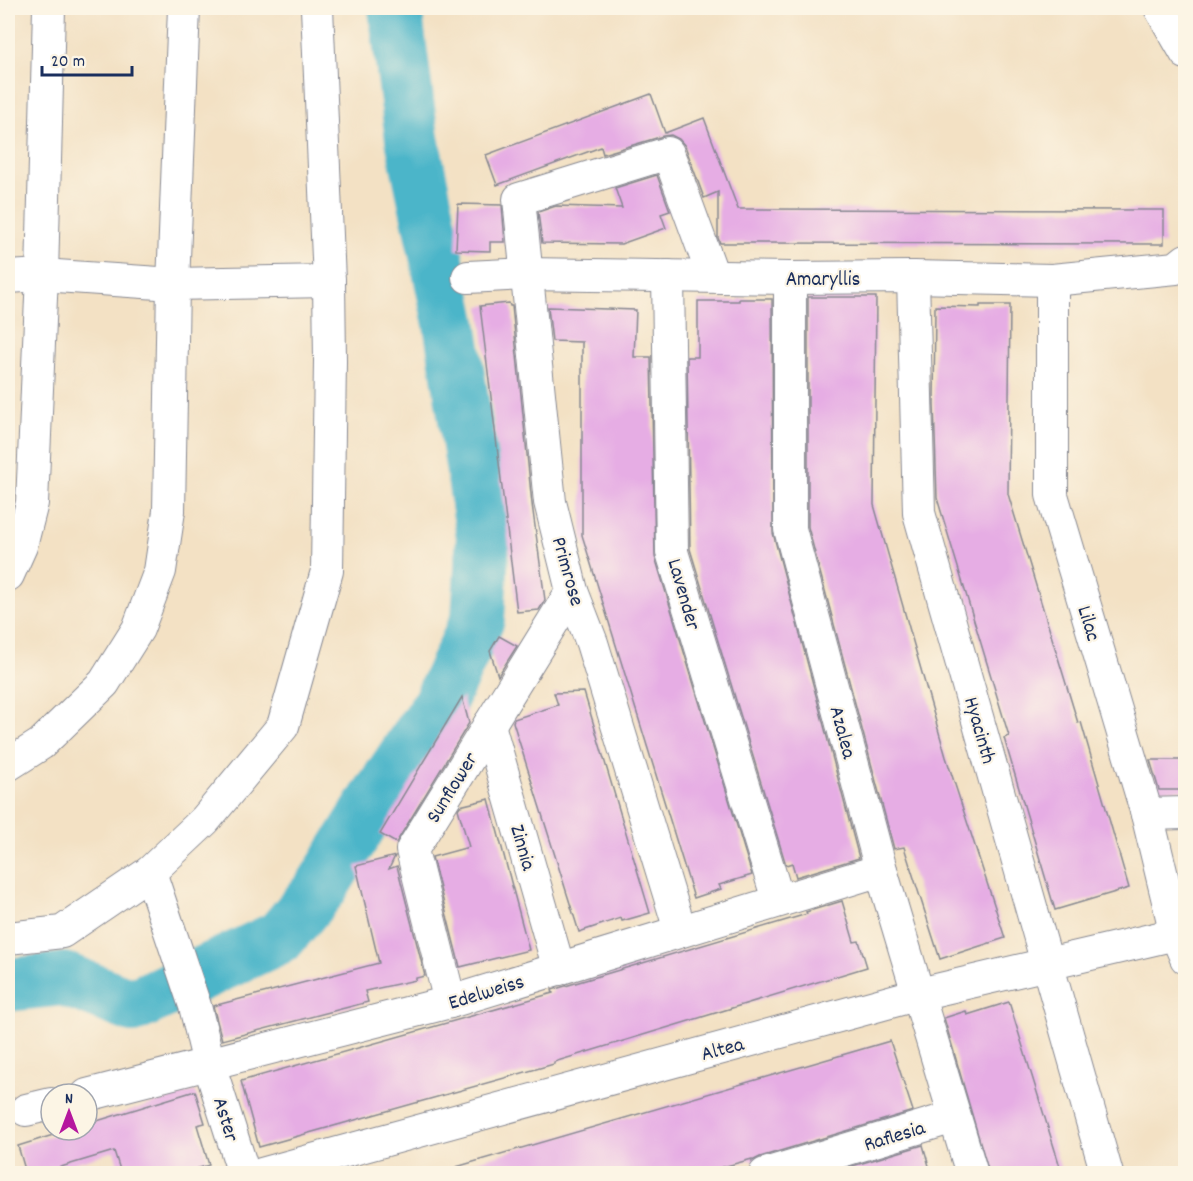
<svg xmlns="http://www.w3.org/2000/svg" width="1193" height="1181" viewBox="0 0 1193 1181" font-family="Dekko,sans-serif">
	<rect width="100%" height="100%" fill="#fcf5e5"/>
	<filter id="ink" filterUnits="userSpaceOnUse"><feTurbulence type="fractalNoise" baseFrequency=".0167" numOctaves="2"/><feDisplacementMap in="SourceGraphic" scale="12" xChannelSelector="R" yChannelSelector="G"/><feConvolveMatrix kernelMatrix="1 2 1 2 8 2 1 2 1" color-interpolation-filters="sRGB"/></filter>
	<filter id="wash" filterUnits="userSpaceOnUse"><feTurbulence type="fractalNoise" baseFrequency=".008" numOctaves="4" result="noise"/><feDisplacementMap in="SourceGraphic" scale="24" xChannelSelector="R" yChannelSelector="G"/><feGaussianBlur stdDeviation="1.35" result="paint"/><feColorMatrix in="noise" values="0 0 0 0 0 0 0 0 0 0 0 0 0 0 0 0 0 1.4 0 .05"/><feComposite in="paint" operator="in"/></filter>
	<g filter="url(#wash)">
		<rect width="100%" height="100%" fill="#f3e1c4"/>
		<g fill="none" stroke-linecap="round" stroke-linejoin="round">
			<!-- river -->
			<path stroke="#4bb5c9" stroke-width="54" d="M8,985L64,979L133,1006L280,937L321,888L376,799L439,704L478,619L483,536L450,323L412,139L395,8"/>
		</g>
		<g id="blocks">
			<!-- building -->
			<g fill="#e6ade4">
				<path d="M651,94L665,133L704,118L738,209L1164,210V244L720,243L718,238V192L704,198L685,146L679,139L671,135L663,136L603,154L601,147L497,185L486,155Z"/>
				<path d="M657,175L670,211L661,214L666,228L621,244L542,243L538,212L556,206L622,208L615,188Z"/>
				<path d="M458,204L502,205L505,242H490V251L456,250Z"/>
				<path d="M808,297H876L874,505L946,757L1005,938L940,959L904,847L894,849L808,527Z"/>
				<path d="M739,299H772L773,533L859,858L796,877L792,863L786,865L690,549L687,357H698V301H739Z"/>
				<path d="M509,303L510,306H512L532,504L545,600L539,610L517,612L480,306Z"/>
				<path d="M980,305H1010L1008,494L1078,723L1081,722L1129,888L1055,910L1004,738L1009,736L937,498L934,404L935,306L980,307Z"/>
				<path d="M548,307L636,310L634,357H651L655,557L752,875L719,885L721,889L694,898L582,535V342L552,341Z"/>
				<path d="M499,636L517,646L498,676L490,651Z"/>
				<path d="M584,692L650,913L622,921L621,918L579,932L513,722L514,719L558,705L554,693Z"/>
				<path d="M462,697L469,723L396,843L380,834Z"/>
				<path d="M1150,760H1185V790H1159Z"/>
				<path d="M489,799L529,950L460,967L432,857L469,847L458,809L460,806Z"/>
				<path d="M395,856L389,869L397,866L425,976L416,978V980L365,991L368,1002L222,1040L213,1006L379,963L356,866Z"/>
				<path d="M842,901L854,942L859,941L867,967L554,1062V1064L259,1147L241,1081L553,993L552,990L807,914L806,912Z"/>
				<path d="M1009,1002L1062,1173H989L944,1018L966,1011L967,1015Z"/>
				<path d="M890,1041L913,1111L760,1157L752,1161V1159L701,1173H457L456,1167Z"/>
				<path d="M195,1091L205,1123L197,1125L209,1165L183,1173H121L114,1151L41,1173H26L18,1146L69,1130H87V1124Z"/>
				<path d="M923,1145L931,1173H829Z"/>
			</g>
		</g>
	</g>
	<g filter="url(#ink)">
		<use href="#blocks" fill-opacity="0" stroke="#878891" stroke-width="1.5"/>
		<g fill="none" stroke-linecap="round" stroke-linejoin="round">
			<defs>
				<g id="street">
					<path d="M1160,8L1186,53"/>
					<path d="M668,276L672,552L778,900"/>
					<path d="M8,277L42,275L173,284L329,281"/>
					<path d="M468,277L526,274L790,278L913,277L1052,280L1176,268L1186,260"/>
					<path d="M913,277L919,513L1107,1174"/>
					<path d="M790,278V529L881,870L972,1174"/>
					<path d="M1052,280V495L1147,814L1176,934L1186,958"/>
					<path d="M8,575L21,546L32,503L42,275L49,8"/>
					<path d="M489,725L559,969"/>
					<path d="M8,765L41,744L104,683L138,629L160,571L169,511L173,284L184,8"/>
					<path d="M1147,814L1186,813"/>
					<path d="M150,872L195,1006L209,1064L244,1174"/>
					<path d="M680,930L592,643L572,591L550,502L519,199L668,153L713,276"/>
					<path d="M8,938L62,932L150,872L205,820L283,726L327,571L330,361L329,281L317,8"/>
					<path d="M450,1002L412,850L572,591"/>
					<path d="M87,1095L450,1002L881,870"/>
					<path d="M26,1110L51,1104"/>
					<path d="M262,1174L919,994L1176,934H1186"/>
					<path d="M765,1174L954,1117"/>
				</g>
			</defs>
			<!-- street casing -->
			<use href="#street" stroke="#878891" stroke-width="34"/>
			<!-- street -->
			<use href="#street" stroke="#fff" stroke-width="32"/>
		</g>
	</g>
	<g text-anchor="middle" stroke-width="4.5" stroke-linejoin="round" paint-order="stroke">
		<!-- street labels -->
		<g font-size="21" fill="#1b2f5e" stroke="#fcf5e5">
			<text x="823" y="285">Amaryllis</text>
			<text transform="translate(569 571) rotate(74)" y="7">Primrose</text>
			<text transform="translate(685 594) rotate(74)" y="7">Lavender</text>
			<text transform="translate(1090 623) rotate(73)" y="7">Lilac</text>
			<text transform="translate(981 730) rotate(74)" y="7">Hyacinth</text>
			<text transform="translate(844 732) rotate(75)" y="7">Azalea</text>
			<text transform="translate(451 787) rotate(-58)" y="7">Sunflower</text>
			<text transform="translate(524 847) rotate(74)" y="7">Zinnia</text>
			<text transform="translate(486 991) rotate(-17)" y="7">Edelweiss</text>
			<text transform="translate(722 1048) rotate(-15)" y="7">Altea</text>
			<text transform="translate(227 1119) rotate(73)" y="7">Aster</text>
			<text transform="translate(894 1135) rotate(-17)" y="7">Raflesia</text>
		</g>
	</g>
	<!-- margin -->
	<rect width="1193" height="1181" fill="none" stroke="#fcf5e5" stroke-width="30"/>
	<!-- north arrow -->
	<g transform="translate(69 1112)"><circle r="28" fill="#fcf5e5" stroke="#a2a6af" stroke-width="1.5"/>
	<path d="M0-4.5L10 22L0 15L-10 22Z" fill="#b5179e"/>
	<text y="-9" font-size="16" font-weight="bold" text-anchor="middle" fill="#1b2f5e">N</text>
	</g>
	<!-- scale -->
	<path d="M42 66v9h90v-9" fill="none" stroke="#1b2f5e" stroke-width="3"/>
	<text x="51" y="66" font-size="18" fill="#1b2f5e" stroke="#fcf5e5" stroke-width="4.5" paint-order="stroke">20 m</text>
</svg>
